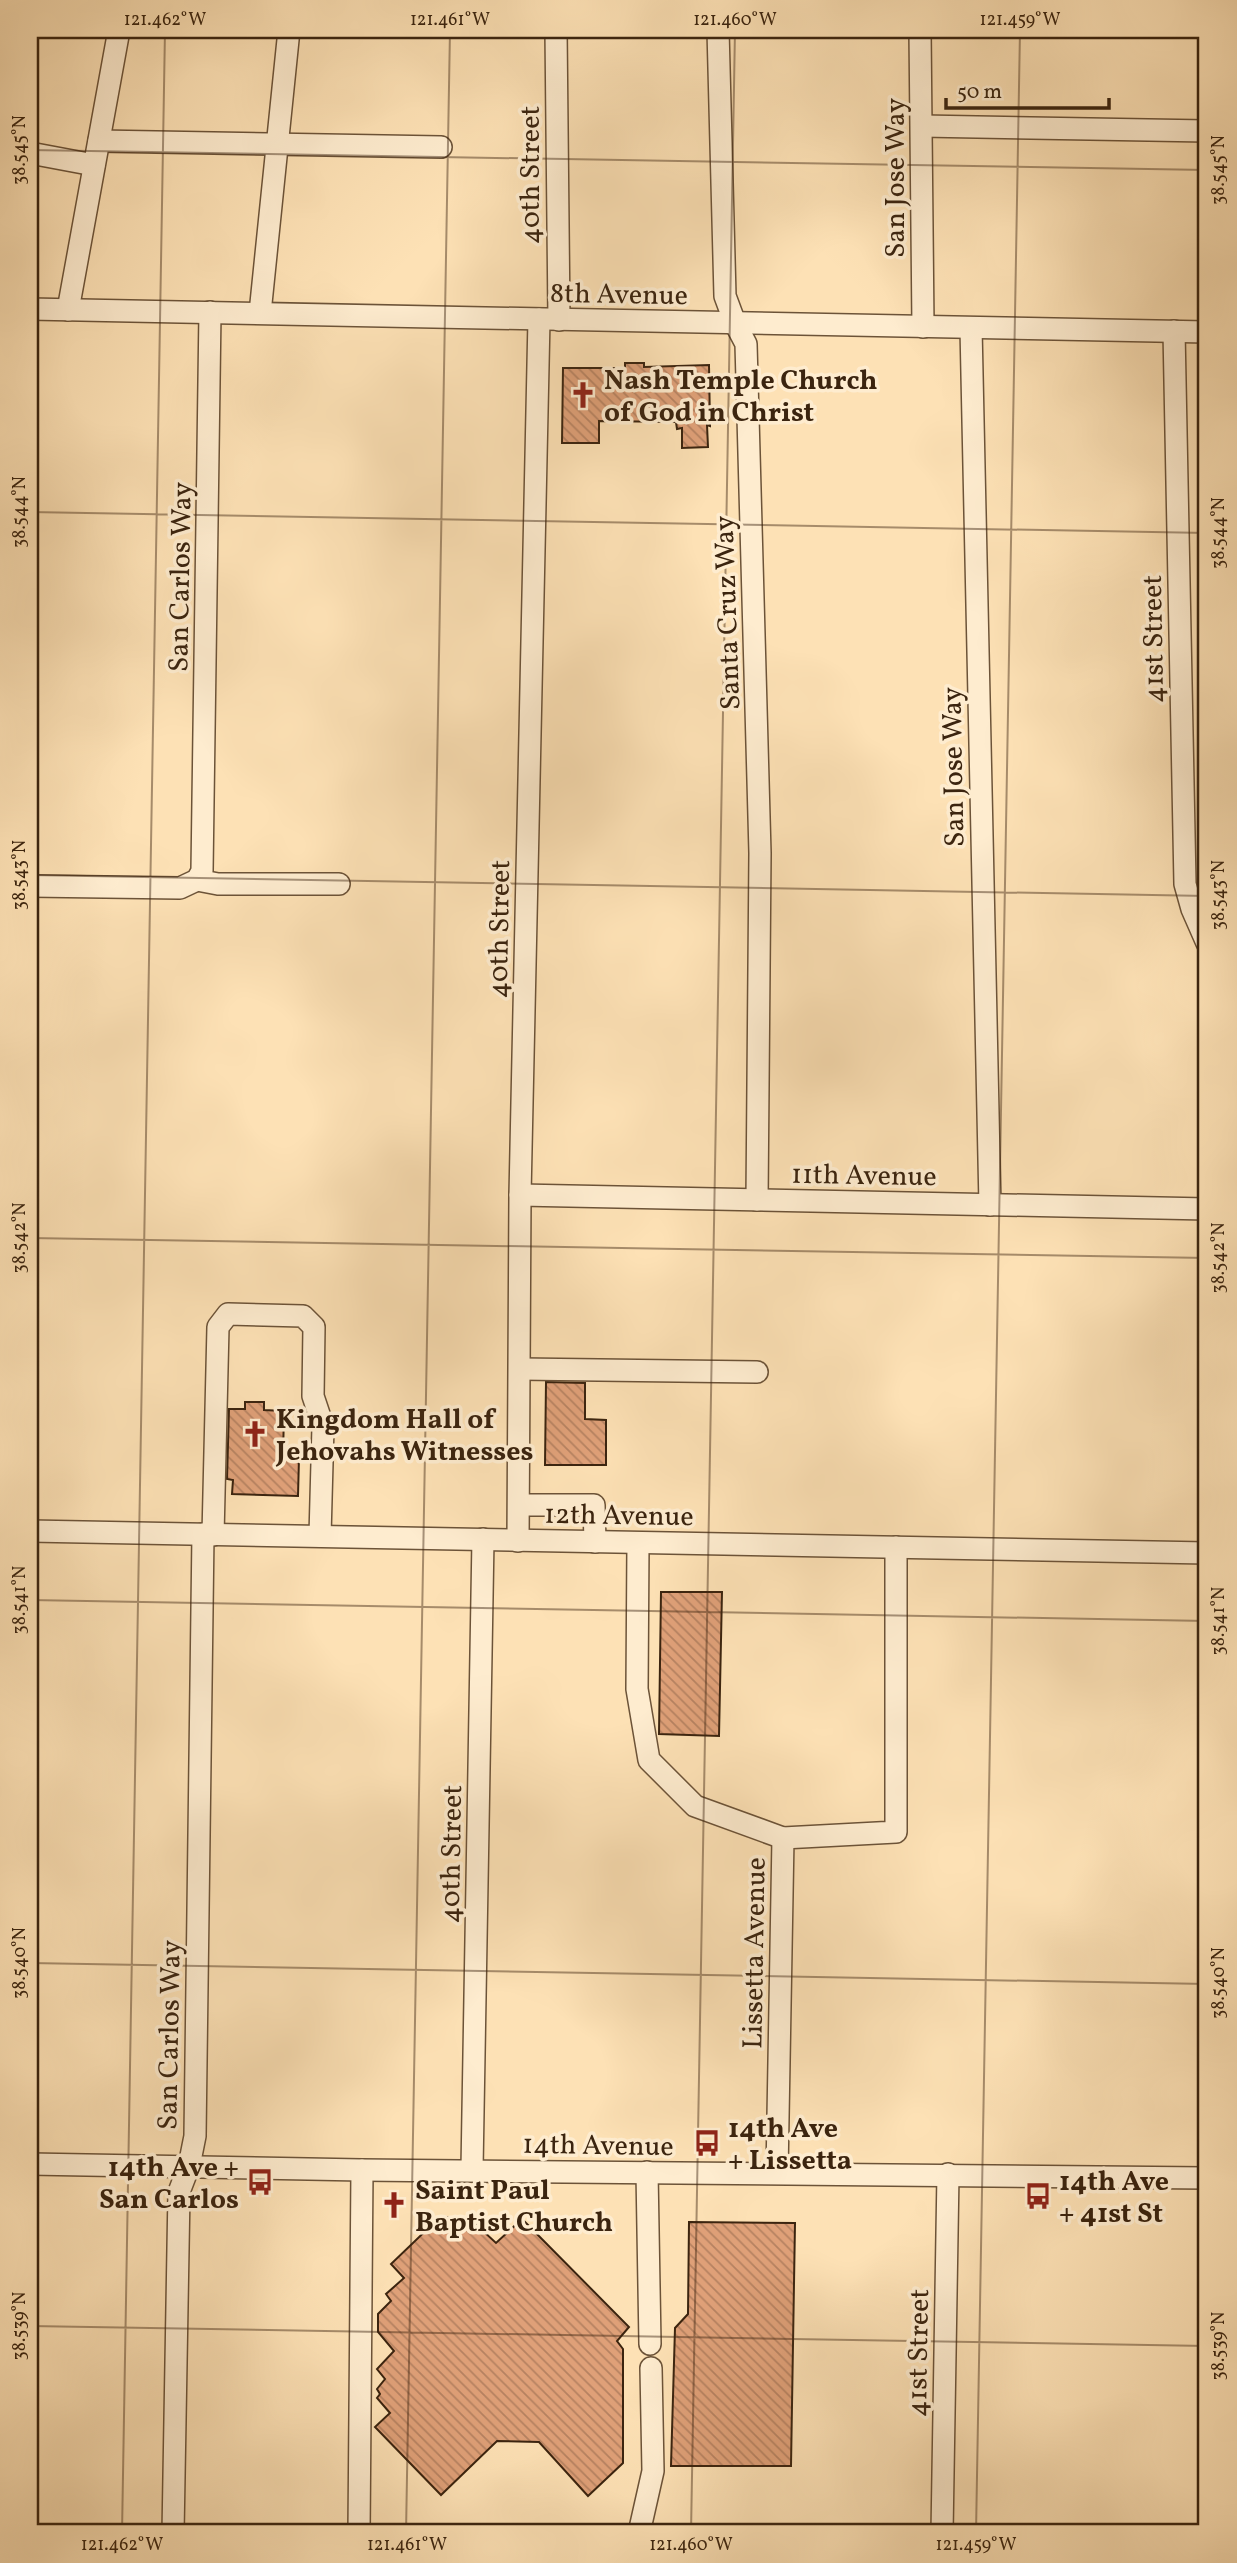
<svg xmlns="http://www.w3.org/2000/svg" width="1237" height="2563" viewBox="0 0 1237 2563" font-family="Vollkorn,serif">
	<defs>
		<pattern id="building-back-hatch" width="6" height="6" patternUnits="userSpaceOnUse" patternTransform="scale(1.75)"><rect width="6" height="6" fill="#dfa078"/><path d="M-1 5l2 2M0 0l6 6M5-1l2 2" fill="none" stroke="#b68261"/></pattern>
	</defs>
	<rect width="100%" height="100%" fill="#fde1b5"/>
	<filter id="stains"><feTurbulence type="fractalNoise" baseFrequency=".00286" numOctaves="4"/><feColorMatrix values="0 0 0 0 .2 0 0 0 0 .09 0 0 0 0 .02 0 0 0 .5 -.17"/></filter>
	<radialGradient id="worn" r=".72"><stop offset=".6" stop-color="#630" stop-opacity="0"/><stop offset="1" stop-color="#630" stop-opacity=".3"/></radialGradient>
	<!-- building -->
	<g fill="url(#building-back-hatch)" stroke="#3b240f" stroke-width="2">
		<path d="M625,363H644V367L709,365L710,426L707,425L708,447L682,448V428L677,429L676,422L599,421V443H562L563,368H625Z"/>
		<path d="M546,1382L585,1383V1419L606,1420V1465H545Z"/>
		<path d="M245,1402H264V1410L284,1411L283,1457L299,1458L298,1496L232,1494L233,1480L227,1479L229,1409H245Z"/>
		<path d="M661,1592H722L719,1736L659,1734Z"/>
		<path d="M440,2217L469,2218L496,2243L522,2219L629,2327L617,2341L623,2349V2463L588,2496L539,2442L497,2441L441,2495L375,2427L390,2413L377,2398L380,2394L377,2389L385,2379L377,2369L394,2351L378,2332V2314L391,2301L386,2294L404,2278L391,2264Z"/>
		<path d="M689,2222L795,2223L791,2466H671L675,2328L688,2314Z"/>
	</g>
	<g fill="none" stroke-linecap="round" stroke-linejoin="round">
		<defs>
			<g id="minor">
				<path d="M556,30L559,320"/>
				<path d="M718,30L725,296L735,323L746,344L760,853L757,1200"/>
				<path d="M920,30L923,327"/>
				<path d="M922,126L1207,131"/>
				<path d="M99,141L441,147"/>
				<path d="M30,153L94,165"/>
				<path d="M30,309L1207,332"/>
				<path d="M68,310L119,30"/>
				<path d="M260,313L289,30"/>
				<path d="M971,328L990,1205"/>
				<path d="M1174,331L1185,884L1192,909L1207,943"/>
				<path d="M197,880L218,884H339"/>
				<path d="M30,886L180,888L197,880L202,871L210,312"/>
				<path d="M520,1195L1207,1209"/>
				<path d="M520,1369L757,1372"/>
				<path d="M519,1505H594L595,1542"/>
				<path d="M30,1531L1207,1553"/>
				<path d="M213,1535L218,1327L228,1314L303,1316L314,1327L313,1396L323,1426L320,1536"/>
				<path d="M518,1541L520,1195L539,319"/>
				<path d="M638,1543L637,1689L649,1760L695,1806L783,1838"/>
				<path d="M30,2164L362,2170L1207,2178"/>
				<path d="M472,2169L483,1539"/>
				<path d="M647,2172L650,2344"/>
				<path d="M777,2173L783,1838L896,1832V1547"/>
				<path d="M173,2533L179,2192L189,2166L195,2136L203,1534"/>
				<path d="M359,2533L362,2170"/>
				<path d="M639,2533L653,2471L651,2368"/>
				<path d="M942,2533L948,2174"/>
			</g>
		</defs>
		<!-- minor casing -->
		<use href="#minor" stroke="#6c5338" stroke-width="24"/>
		<!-- minor -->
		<use href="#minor" stroke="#feeccf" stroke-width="21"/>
	</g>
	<!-- ticks -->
	<path fill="none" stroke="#3b240f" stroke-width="2" stroke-opacity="0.45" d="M30,150L1207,170M30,512L1207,533M30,875L1207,896M30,1238L1207,1258M30,1600L1207,1621M30,1963L1207,1984M30,2326L1207,2346M122,2533L165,30M406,2533L450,30M691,2533L735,30M976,2533L1020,30"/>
	<!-- icons -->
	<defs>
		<symbol id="church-bare" viewBox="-9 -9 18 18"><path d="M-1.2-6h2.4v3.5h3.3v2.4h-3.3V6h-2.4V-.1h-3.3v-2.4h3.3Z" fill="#8f2418" stroke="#feeccf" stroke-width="2.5" paint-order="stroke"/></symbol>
		<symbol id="bus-bare" viewBox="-9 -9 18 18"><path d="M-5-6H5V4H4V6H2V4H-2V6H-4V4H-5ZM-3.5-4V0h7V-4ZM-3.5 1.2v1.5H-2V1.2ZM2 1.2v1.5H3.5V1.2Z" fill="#8f2418" stroke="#feeccf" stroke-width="2.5" paint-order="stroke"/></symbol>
	</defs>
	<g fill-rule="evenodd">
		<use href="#church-bare" x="564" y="376" width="38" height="38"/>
		<use href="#church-bare" x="236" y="1415" width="38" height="38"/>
		<use href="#bus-bare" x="688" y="2124" width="38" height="38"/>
		<use href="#bus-bare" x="241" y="2163" width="38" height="38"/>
		<use href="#bus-bare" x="1019" y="2177" width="38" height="38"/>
		<use href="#church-bare" x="375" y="2186" width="38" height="38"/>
	</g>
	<g text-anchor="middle" stroke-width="7" stroke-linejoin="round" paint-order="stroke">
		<!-- street labels -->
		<g font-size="28" fill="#3b240f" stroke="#feeccf">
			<text transform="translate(529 175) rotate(-90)" y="10">40th Street</text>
			<text transform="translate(894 178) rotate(-90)" y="10">San Jose Way</text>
			<text transform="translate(619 293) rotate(1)" y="10">8th Avenue</text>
			<text transform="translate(179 577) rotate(-89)" y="10">San Carlos Way</text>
			<text transform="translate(726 613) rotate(-92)" y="10">Santa Cruz Way</text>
			<text transform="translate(1152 639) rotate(-91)" y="10">41st Street</text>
			<text transform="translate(952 767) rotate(-91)" y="10">San Jose Way</text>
			<text transform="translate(498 929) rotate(-89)" y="10">40th Street</text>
			<text transform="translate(864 1174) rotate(1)" y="10">11th Avenue</text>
			<text transform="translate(619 1514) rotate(1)" y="10">12th Avenue</text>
			<text transform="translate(450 1854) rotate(-89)" y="10">40th Street</text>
			<text transform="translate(753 1953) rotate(-89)" y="10">Lissetta Avenue</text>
			<text transform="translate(168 2035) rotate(-89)" y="10">San Carlos Way</text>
			<text transform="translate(598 2144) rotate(1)" y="10">14th Avenue</text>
			<text transform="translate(917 2353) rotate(-89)" y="10">41st Street</text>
		</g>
		<!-- poi labels -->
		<g font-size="28" font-weight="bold" fill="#3b240f" stroke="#feeccf" text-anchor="start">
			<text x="604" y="389">Nash Temple Church<tspan x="604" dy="32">of God in Christ</tspan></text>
			<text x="276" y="1428">Kingdom Hall of<tspan x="276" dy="32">Jehovahs Witnesses</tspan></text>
			<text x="728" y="2137">14th Ave<tspan x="728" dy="32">+ Lissetta</tspan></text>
			<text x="239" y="2176" text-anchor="end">14th Ave +<tspan x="239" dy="32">San Carlos</tspan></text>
			<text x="1059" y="2190">14th Ave<tspan x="1059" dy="32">+ 41st St</tspan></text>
			<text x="415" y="2199">Saint Paul<tspan x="415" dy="32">Baptist Church</tspan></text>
		</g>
	</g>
	<!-- margin -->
	<rect width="1237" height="2563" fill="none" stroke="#fde1b5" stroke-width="77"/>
	<!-- scale -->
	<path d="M946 98v10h163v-10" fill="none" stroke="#3b240f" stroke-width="3.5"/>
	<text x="957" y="98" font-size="21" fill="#3b240f" stroke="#feeccf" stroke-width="5" paint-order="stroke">50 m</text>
	<rect x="38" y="38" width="1160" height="2486" fill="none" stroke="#3b240f" stroke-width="2.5"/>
	<g font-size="18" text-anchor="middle" fill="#3b240f">
		<text x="165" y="25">121.462°W</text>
		<text x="450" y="25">121.461°W</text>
		<text x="735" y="25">121.460°W</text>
		<text x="1020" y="25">121.459°W</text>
		<text transform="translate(19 150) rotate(-90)" y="6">38.545°N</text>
		<text transform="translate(1218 170) rotate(-90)" y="6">38.545°N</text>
		<text transform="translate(19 512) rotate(-90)" y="6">38.544°N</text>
		<text transform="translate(1218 533) rotate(-90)" y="6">38.544°N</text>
		<text transform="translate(19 875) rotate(-90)" y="6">38.543°N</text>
		<text transform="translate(1218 895) rotate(-90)" y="6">38.543°N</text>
		<text transform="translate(19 1238) rotate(-90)" y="6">38.542°N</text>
		<text transform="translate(1218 1258) rotate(-90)" y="6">38.542°N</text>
		<text transform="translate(19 1600) rotate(-90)" y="6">38.541°N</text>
		<text transform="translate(1218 1621) rotate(-90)" y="6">38.541°N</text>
		<text transform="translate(19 1963) rotate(-90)" y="6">38.540°N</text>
		<text transform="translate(1218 1983) rotate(-90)" y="6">38.540°N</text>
		<text transform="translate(19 2326) rotate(-90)" y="6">38.539°N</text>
		<text transform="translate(1218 2346) rotate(-90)" y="6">38.539°N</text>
		<text x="122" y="2550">121.462°W</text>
		<text x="407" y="2550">121.461°W</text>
		<text x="691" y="2550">121.460°W</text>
		<text x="976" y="2550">121.459°W</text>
	</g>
	<rect width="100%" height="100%" filter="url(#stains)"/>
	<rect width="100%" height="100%" fill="url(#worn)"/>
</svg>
